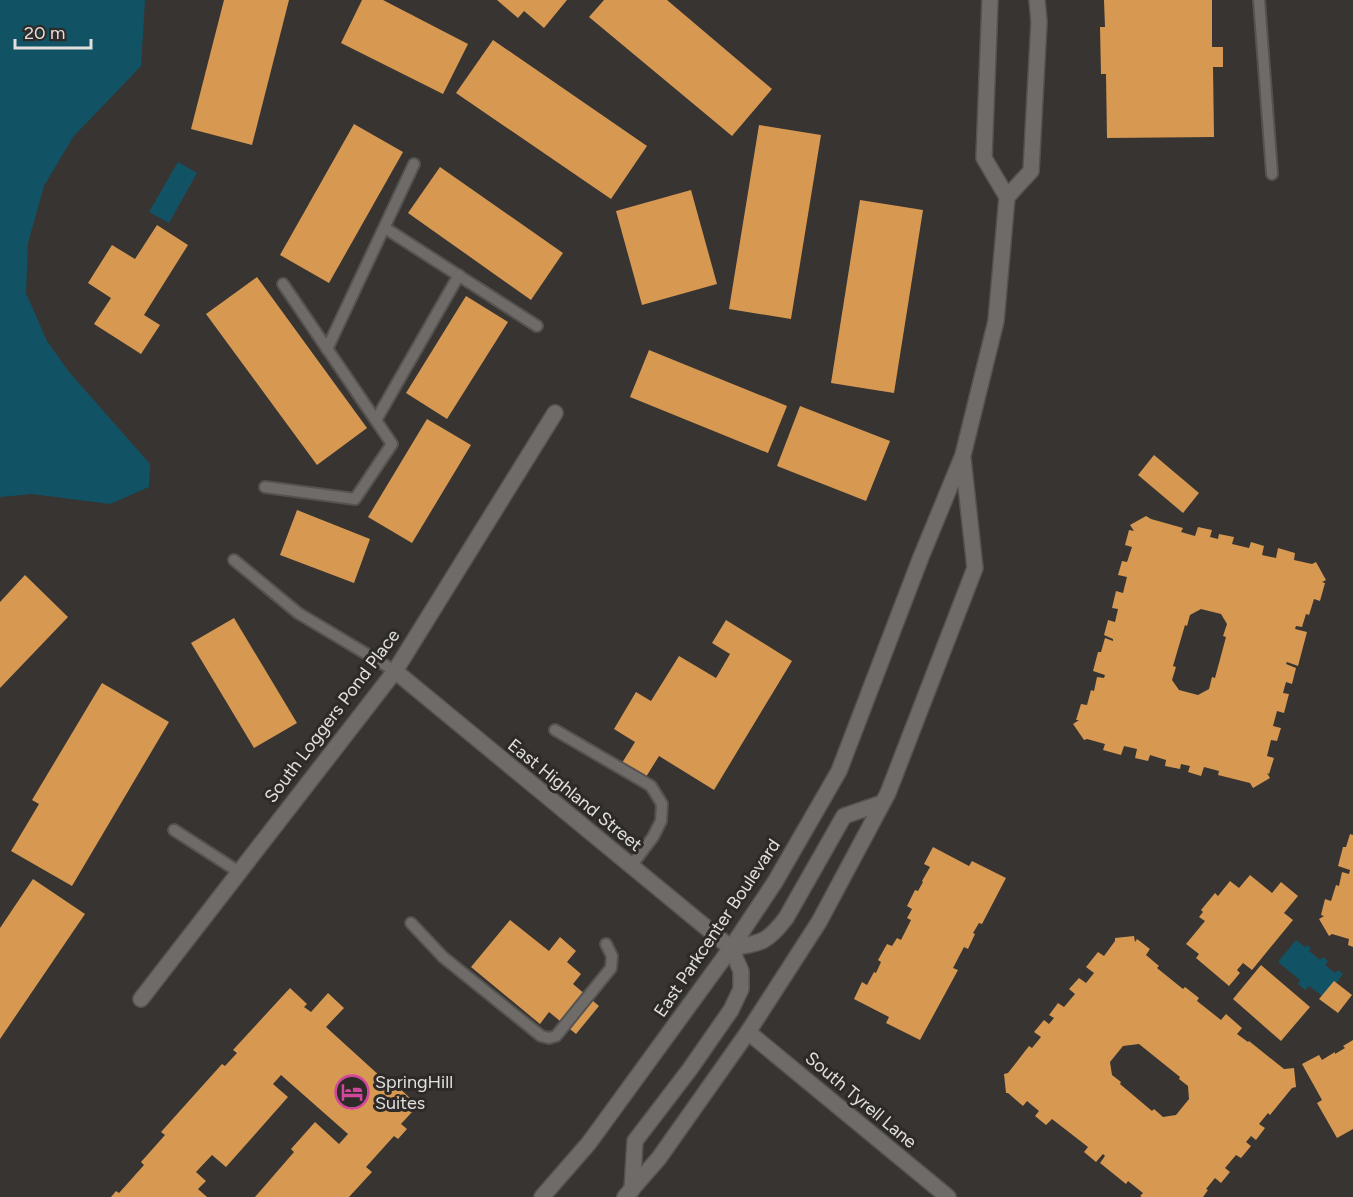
<svg xmlns="http://www.w3.org/2000/svg" width="1353" height="1197" viewBox="0 0 1353 1197" font-family="Figtree,sans-serif">
	<rect width="100%" height="100%" fill="#373431"/>
	<!-- water -->
	<g fill="#115365">
		<path d="M0,0H145L141,66L73,137L44,186L28,243L26,293L47,341L69,372L150,464L149,487L110,504L32,494L0,497Z"/>
		<path d="M178,162L197,173L169,223L149,212Z"/>
		<path d="M1296,940L1305,947L1307,945L1311,948L1309,951L1320,960L1323,957L1328,961L1325,965L1335,973L1338,970L1343,974L1325,998L1309,986L1305,990L1298,984L1300,980L1278,962Z"/>
	</g>
	<!-- building -->
	<g fill="#d79952" fill-rule="evenodd">
		<path d="M224,0H289L252,145L191,129Z"/>
		<path d="M362,0H383L468,44L443,94L341,43Z"/>
		<path d="M497,0H567L544,28L524,11L518,18Z"/>
		<path d="M604,0H667L772,89L732,136L589,17Z"/>
		<path d="M1104,0H1212V47H1223V67H1213L1214,137L1107,138L1106,74H1101L1100,27H1105Z"/>
		<path d="M493,40L647,146L611,199L456,93Z"/>
		<path d="M354,124L403,152L329,283L280,255Z"/>
		<path d="M759,125L821,135L791,319L729,309Z"/>
		<path d="M440,167L563,253L531,300L408,213Z"/>
		<path d="M691,190L717,284L642,305L616,211Z"/>
		<path d="M860,200L923,210L894,393L831,383Z"/>
		<path d="M157,225L188,245L144,315L160,325L141,354L94,324L111,298L88,283L112,245L135,259Z"/>
		<path d="M257,277L367,428L317,465L206,314Z"/>
		<path d="M466,296L508,322L447,419L406,393Z"/>
		<path d="M649,350L787,406L768,453L630,397Z"/>
		<path d="M800,406L890,441L866,501L777,466Z"/>
		<path d="M427,419L471,445L412,543L368,517Z"/>
		<path d="M1154,455L1199,493L1183,513L1138,475Z"/>
		<path d="M297,510L370,539L354,583L280,555Z"/>
		<path d="M1146,516L1151,519L1183,528L1181,532L1195,536L1198,527L1212,530L1210,537L1218,539L1219,534L1234,537L1232,544L1249,548L1251,542L1264,546L1262,555L1276,558L1278,548L1295,553L1294,560L1312,564L1316,562L1326,580L1322,582L1325,583L1320,601L1314,599L1309,615L1306,614L1302,627L1296,626L1295,629L1307,632L1298,666L1287,662L1286,664L1296,668L1292,684L1286,682L1283,693L1289,694L1284,713L1277,711L1273,726L1281,728L1277,741L1271,740L1267,756L1274,758L1269,774L1267,773L1270,778L1253,788L1250,783L1218,775L1219,771L1204,767L1201,776L1188,772L1190,766L1181,764L1180,769L1165,766L1166,760L1150,755L1148,761L1135,758L1137,749L1124,746L1121,755L1103,750L1105,744L1087,739L1084,740L1073,724L1079,720H1076L1081,704L1087,705L1091,690L1094,691L1097,677L1104,678L1105,675L1093,671L1098,652H1101L1105,638L1113,641V639L1104,635L1108,620L1115,622L1118,609L1112,608L1116,591L1123,593L1127,577L1118,575L1122,561L1127,562L1132,547L1125,545L1129,530L1134,531L1130,525ZM1201,609L1221,614L1227,624L1223,636L1226,637L1215,678L1212,677L1209,689L1198,695L1179,690L1172,680L1176,667L1173,666L1185,625L1187,626L1190,615Z"/>
		<path d="M25,575L68,617L0,688V602Z"/>
		<path d="M234,618L297,723L254,748L191,643Z"/>
		<path d="M726,620L792,661L714,790L659,756L641,785L617,771L635,742L614,729L636,692L651,701L679,656L716,678L730,654L712,643Z"/>
		<path d="M102,683L169,722L72,886L11,851L39,804L32,800Z"/>
		<path d="M1350,834L1353,835V947L1348,945L1349,939L1332,934L1329,936L1319,919L1324,916L1321,915L1325,899L1331,901L1336,885L1339,886L1342,872L1349,874L1350,870L1338,866L1343,847H1346Z"/>
		<path d="M933,847L969,866L972,861L1006,878L982,924L979,923L973,933L975,934L968,949L964,947L953,968L958,970L920,1040L886,1023L889,1017L854,999L862,982L867,985L874,972L876,973L881,962L878,960L887,944L892,946L897,938L901,940L911,920L907,918L912,909L907,906L915,890L918,891L923,882L922,881L930,867L924,864Z"/>
		<path d="M1250,875L1272,893L1281,882L1298,896L1284,913L1293,920L1252,970L1243,963L1237,970L1240,973L1229,986L1196,958L1199,954L1186,944L1205,921L1199,917L1203,912L1201,910L1215,893L1218,896L1230,881L1239,888Z"/>
		<path d="M33,879L85,914L0,1039V928Z"/>
		<path d="M510,920L549,951L560,937L576,951L567,962L581,974L573,984L599,1006L576,1034L549,1012L540,1024L471,967Z"/>
		<path d="M1134,936L1135,942L1137,939L1150,949L1146,955L1159,966L1157,968L1183,989L1185,987L1199,998L1197,1001L1221,1020L1226,1014L1242,1028L1237,1034L1248,1042L1249,1041L1284,1069L1294,1068L1296,1087L1292,1088L1270,1115L1268,1113L1259,1124L1265,1128L1256,1140L1251,1136L1246,1142L1251,1146L1241,1158L1236,1155L1225,1168L1230,1172L1221,1183L1215,1178L1206,1189L1208,1190L1203,1197H1142L1140,1196L1143,1193L1128,1181L1126,1184L1100,1163L1105,1156L1103,1154L1096,1162L1084,1152L1088,1147L1052,1119L1046,1125L1035,1116L1039,1111L1027,1101L1023,1106L1008,1093H1006L1004,1074L1008,1073L1029,1046L1032,1048L1041,1037L1034,1032L1044,1020L1049,1024L1054,1018L1049,1015L1058,1003L1064,1007L1075,994L1069,989L1079,978L1086,983L1094,973L1086,967L1098,952L1104,956L1115,941V938ZM1139,1044L1180,1077L1179,1079L1188,1086L1189,1099L1176,1115L1163,1117L1154,1109L1152,1111L1120,1084L1121,1082L1112,1075L1110,1062L1123,1046Z"/>
		<path d="M1261,965L1310,1007L1281,1041L1233,999Z"/>
		<path d="M1334,981L1352,995L1338,1013L1319,999Z"/>
		<path d="M290,988L307,1004L304,1007L311,1012L328,993L344,1008L326,1027L392,1087L395,1084L411,1099L405,1106L412,1112L401,1124L407,1129L398,1139L394,1136L366,1167L372,1172L349,1197H255L294,1152L291,1149L315,1122L339,1144L348,1134L281,1075L273,1084L288,1097L226,1167L212,1155L196,1172L206,1181L198,1189L207,1197H111L116,1191L119,1193L144,1165L141,1162L165,1135L161,1132L222,1064L225,1066L237,1053L233,1050Z"/>
		<path d="M1353,1040V1129L1337,1138L1317,1103L1322,1100L1302,1064L1319,1055L1322,1060L1335,1052V1054L1345,1048L1343,1046Z"/>
	</g>
	<g fill="none" stroke-linecap="round" stroke-linejoin="round">
		<defs>
			<g id="lane">
				<path d="M1259,0L1272,174"/>
				<path d="M385,228L537,326"/>
				<path d="M327,349L414,164"/>
				<path d="M376,420L459,275"/>
				<path d="M265,487L355,499L392,444L283,284"/>
				<path d="M234,560L298,613L395,671"/>
				<path d="M555,730L651,786L662,804L661,821L653,837L631,866"/>
				<path d="M174,830L239,872"/>
				<path d="M411,923L443,957L541,1036L549,1038L556,1036L611,968L612,956L606,944"/>
			</g>
			<g id="street">
				<path d="M395,671L731,948"/>
				<path d="M141,999L395,671L555,413"/>
				<path d="M748,1032L948,1197"/>
			</g>
			<g id="secondary">
				<path d="M1007,197L1031,171L1039,22L1037,0"/>
				<path d="M731,948C761,943 767,943 786,918L844,816L882,803"/>
				<path d="M632,1190L635,1141L690,1069L731,1010L741,989V971L731,948"/>
				<path d="M542,1197L589,1143L731,948L775,882L839,771L921,557L963,455L996,321L1007,197L984,158L990,0"/>
				<path d="M625,1197L659,1158L748,1032L819,922L888,793L975,568L963,459"/>
			</g>
		</defs>
		<!-- lane casing -->
		<use href="#lane" stroke="#555350" stroke-width="14"/>
		<!-- street casing -->
		<use href="#street" stroke="#555350" stroke-width="18"/>
		<!-- secondary casing -->
		<use href="#secondary" stroke="#555350" stroke-width="18"/>
		<!-- lane -->
		<use href="#lane" stroke="#6f6b68" stroke-width="10"/>
		<!-- street -->
		<use href="#street" stroke="#6f6b68" stroke-width="15"/>
		<!-- secondary -->
		<use href="#secondary" stroke="#6f6b68" stroke-width="15"/>
	</g>
	<!-- icons -->
	<defs>
		<symbol id="hotel-ring" viewBox="-11 -11 22 22"><circle r="9.5" fill="#2d2a27" stroke="#d1479c" stroke-width="1.5"/><path d="M-6-4.5h1.5V1H6V5H4.5V3h-9V5H-6ZM-4 0a1.8 1.8 0 1 1 3.6 0ZM.5 0V-2.5h3Q6-2.5 6 0Z" fill="#d1479c"/></symbol>
	</defs>
	<g fill-rule="evenodd">
		<use href="#hotel-ring" x="333" y="1073" width="38" height="38"/>
	</g>
	<g text-anchor="middle" stroke-width="6" stroke-linejoin="round" paint-order="stroke">
		<!-- street labels -->
		<g font-size="18" fill="#e2e0de" stroke="#2d2a27">
			<text transform="translate(332 716) rotate(-53)" y="6">South Loggers Pond Place</text>
			<text transform="translate(575 795) rotate(39)" y="6">East Highland Street</text>
			<text transform="translate(717 928) rotate(-56)" y="6">East Parkcenter Boulevard</text>
			<text transform="translate(861 1100) rotate(40)" y="6">South Tyrell Lane</text>
		</g>
		<!-- poi labels -->
		<g font-size="18" fill="#e2e0de" stroke="#2d2a27" text-anchor="start">
			<text x="375" y="1088">SpringHill<tspan x="375" dy="21">Suites</tspan></text>
		</g>
	</g>
	<!-- scale -->
	<path d="M15 39v9h76v-9" fill="none" stroke="#e2e0de" stroke-width="3"/>
	<text x="24" y="39" font-size="18" fill="#e2e0de" stroke="#2d2a27" stroke-width="4.5" paint-order="stroke">20 m</text>
</svg>
